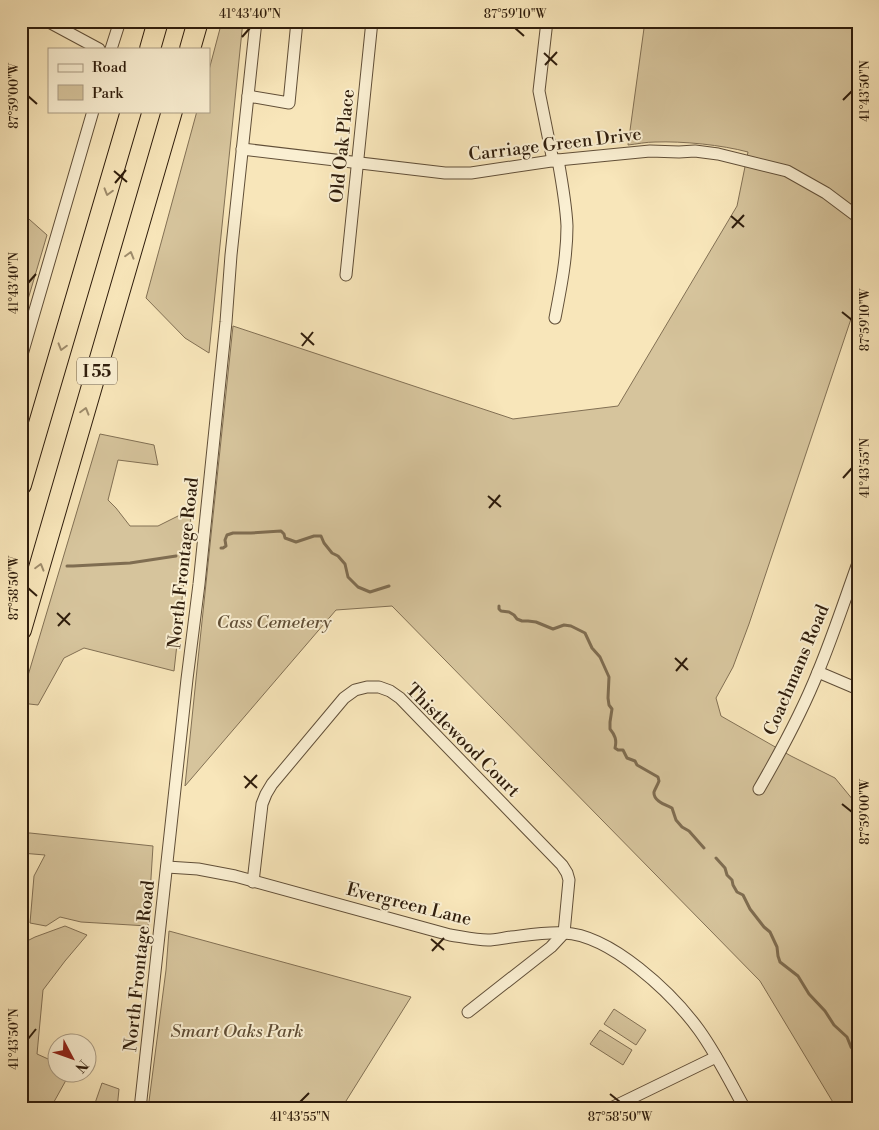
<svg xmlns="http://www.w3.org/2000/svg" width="879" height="1130" viewBox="0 0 879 1130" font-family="'Libre Bodoni',serif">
	<rect width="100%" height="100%" fill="#f8e6ba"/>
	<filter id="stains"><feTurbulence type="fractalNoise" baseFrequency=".004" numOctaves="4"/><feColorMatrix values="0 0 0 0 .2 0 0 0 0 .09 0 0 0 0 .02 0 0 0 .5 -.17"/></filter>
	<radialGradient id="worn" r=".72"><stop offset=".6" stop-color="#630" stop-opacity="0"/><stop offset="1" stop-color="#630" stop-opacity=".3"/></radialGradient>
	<!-- green -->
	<g fill="#d6c49c" stroke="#827054">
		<path d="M222,21H243L209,353L185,338L146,298L197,111H209V70Z"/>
		<path d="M645,21H858V298L749,624L733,667L716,698L721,716L791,756L835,778L858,806V1109H837L760,981L392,606L336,610L185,786L199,650L233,326L513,419L618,406L737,206L748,152C722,145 683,141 655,142C646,142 637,144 628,145Z"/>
		<path d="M21,212L47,235L21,323Z"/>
		<path d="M100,434L154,445L158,465L118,460L108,500L116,508L130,526H158L192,509L174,671L84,648L64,658L38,705L21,703V699Z"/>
		<path d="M21,833H30L153,846L148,926L81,922L60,917L46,926L30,923L34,876L45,855L21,853Z"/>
		<path d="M65,926L87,935L65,961L43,990L37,1054L57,1063L58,1072L70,1073L50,1109H21V944L35,937Z"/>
		<path d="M169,931L411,997L341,1109H148L166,970Z"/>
		<path d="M614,1009L646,1030L636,1045L604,1024Z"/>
		<path d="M600,1030L632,1050L623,1065L590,1044Z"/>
		<path d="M102,1083L119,1089L117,1109H93Z"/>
	</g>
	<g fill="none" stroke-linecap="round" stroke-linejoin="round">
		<!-- stream -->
		<g stroke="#7f6d51" stroke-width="3">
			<path d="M221,548H223L226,546L225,540L227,535L233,533H251L281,531L284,534L285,538L296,542L314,536H321L324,543L332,553L338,556L345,564L348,577L358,587L370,592L389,586"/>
			<path d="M67,566H73L130,563L176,556"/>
			<path d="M499,606V609L501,611L509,612L514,615L517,619L522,621H528L536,622L553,629L564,625L571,626L585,633L592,648L600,657L609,677L608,698L609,705L612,709L610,722V729C615,735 617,740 615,748L618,750H623L627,758L635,761L637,765L658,777L659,781C658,784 655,789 654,792C653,801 666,805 672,808L676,820L682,827L689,831L704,848"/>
			<path d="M716,858L725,868L727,875L732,880L733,885L737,892L743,895L750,909L764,927L770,932L777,947L778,956L780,962L798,976L809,994L825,1011L834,1025L847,1037L851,1047L858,1055"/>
		</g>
		<defs>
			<g id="street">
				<path d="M47,21L99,49"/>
				<path d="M547,21L539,91L553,161"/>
				<path d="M111,49L120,21"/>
				<path d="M248,96L289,103L297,21"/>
				<path d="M242,149L445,173H471L558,160L650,151L679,152L695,151L718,154L787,171L826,193L858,217"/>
				<path d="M346,275L372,21"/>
				<path d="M555,318C561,287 567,257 567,226C566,204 562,182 558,160"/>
				<path d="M21,358L93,111"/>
				<path d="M818,672L858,689"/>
				<path d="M759,789C781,751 802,712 818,672C833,636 845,599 858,563"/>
				<path d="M167,867L198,869L235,876L450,935C463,937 476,940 488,940C495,940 503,938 511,937C528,935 546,932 564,933C611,935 672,993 699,1030C717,1055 730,1082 745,1109"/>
				<path d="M253,882L262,804L266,794L272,784L344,698L355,690L367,687H379L390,691L400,698L562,865L567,873L569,880L564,933L551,947L468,1012"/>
				<path d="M140,1109L187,679L199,584L226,322L231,255L256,21"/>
				<path d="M609,1109L716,1057"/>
			</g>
			<g id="highway">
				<path d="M150,49L158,21"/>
				<path d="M190,49L198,21"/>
				<path d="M21,485L131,111"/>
				<path d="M21,630L172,111"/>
			</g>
		</defs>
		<!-- street casing -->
		<use href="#street" stroke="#614f38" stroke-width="13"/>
		<!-- highway casing -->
		<use href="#highway" stroke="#2f1d0c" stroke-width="22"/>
		<!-- street -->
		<use href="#street" stroke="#faefd2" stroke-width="11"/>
		<!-- highway -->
		<use href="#highway" stroke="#f8e6ba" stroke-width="20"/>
	</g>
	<!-- one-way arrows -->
	<defs><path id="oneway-chevron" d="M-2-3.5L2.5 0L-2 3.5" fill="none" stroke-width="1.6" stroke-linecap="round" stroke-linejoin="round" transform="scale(1.25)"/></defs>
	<g stroke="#9e8c6c">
		<use href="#oneway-chevron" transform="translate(108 192) rotate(106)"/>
		<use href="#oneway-chevron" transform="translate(130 255) rotate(-74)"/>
		<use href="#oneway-chevron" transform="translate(62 347) rotate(106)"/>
		<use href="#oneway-chevron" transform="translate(85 411) rotate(-74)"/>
		<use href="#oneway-chevron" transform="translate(40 567) rotate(-74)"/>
	</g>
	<!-- ticks -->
	<path fill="none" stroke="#2f1d0c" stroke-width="2" d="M515,28L524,36M242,37L250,28M544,53L557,65M545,65L557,52M28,96L37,104M843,100L852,91M114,171L127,182M115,183L126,170M731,216L744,227M732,228L744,215M28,283L36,274M842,312L852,320M301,333L314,345M302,346L313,332M843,478L852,468M488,496L501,507M489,508L500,495M28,588L37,596M57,613L70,625M58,626L70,613M675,658L688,670M676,671L687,658M244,776L257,788M245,788L257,775M842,804L852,812M431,939L444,950M432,951L444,938M28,1039L36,1029M610,1094L620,1102M300,1102L309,1093"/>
	<g text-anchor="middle" stroke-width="4" stroke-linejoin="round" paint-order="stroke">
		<!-- shield labels -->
		<rect fill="#faefd2" stroke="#6c5c47" stroke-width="1" x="77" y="357.5" width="40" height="27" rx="4"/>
		<g font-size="16" font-weight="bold" fill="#2f1d0c">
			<text x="97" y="377">I 55</text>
		</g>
		<!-- street labels -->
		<g font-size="18" fill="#2f1d0c" stroke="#faefd2">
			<text transform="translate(555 144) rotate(-7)" y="6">Carriage Green Drive</text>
			<text transform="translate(342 146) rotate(-84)" y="6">Old Oak Place</text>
			<text transform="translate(183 563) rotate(-84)" y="6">North Frontage Road</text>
			<text transform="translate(796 670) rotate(-67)" y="6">Coachmans Road</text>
			<text transform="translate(463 740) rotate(45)" y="6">Thistlewood Court</text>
			<text transform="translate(409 904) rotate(14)" y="6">Evergreen Lane</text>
			<text transform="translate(139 966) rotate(-84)" y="6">North Frontage Road</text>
		</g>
		<!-- park labels -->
		<g font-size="18" font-style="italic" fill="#614f37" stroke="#faefd2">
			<text x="274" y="628">Cass Cemetery</text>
			<text x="237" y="1037">Smart Oaks Park</text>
		</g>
	</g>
	<!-- margin -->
	<rect width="879" height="1130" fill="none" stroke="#f8e6ba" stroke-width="55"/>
	<!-- legend -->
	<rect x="48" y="48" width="162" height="65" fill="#faefd2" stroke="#a99b83"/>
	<rect x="58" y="64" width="25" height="8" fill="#faefd2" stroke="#a99b83"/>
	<text x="92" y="72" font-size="15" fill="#2f1d0c">Road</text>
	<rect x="58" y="85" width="25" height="15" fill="#d6c49c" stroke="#a99b83"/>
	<text x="92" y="98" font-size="15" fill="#2f1d0c">Park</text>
	<!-- north arrow -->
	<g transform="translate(72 1058) rotate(131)"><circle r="24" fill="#faefd2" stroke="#a99b83"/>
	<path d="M0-4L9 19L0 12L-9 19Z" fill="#8f2418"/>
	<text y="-8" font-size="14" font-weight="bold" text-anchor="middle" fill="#2f1d0c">N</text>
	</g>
	<rect x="28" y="28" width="824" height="1074" fill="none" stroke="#2f1d0c" stroke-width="2"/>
	<g font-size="12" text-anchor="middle" fill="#2f1d0c">
		<text x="250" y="18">41°43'40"N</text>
		<text x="515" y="18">87°59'10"W</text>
		<text transform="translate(865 91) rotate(-90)" y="4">41°43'50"N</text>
		<text transform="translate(14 96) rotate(-90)" y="4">87°59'00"W</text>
		<text transform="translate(14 283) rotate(-90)" y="4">41°43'40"N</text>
		<text transform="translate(865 320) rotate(-90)" y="4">87°59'10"W</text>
		<text transform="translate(865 468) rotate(-90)" y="4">41°43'55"N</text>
		<text transform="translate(14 588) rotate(-90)" y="4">87°58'50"W</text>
		<text transform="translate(865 812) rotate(-90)" y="4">87°59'00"W</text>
		<text transform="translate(14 1039) rotate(-90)" y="4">41°43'50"N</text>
		<text x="300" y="1121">41°43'55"N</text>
		<text x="620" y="1121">87°58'50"W</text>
	</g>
	<rect width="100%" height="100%" filter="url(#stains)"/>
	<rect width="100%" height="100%" fill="url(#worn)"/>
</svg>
